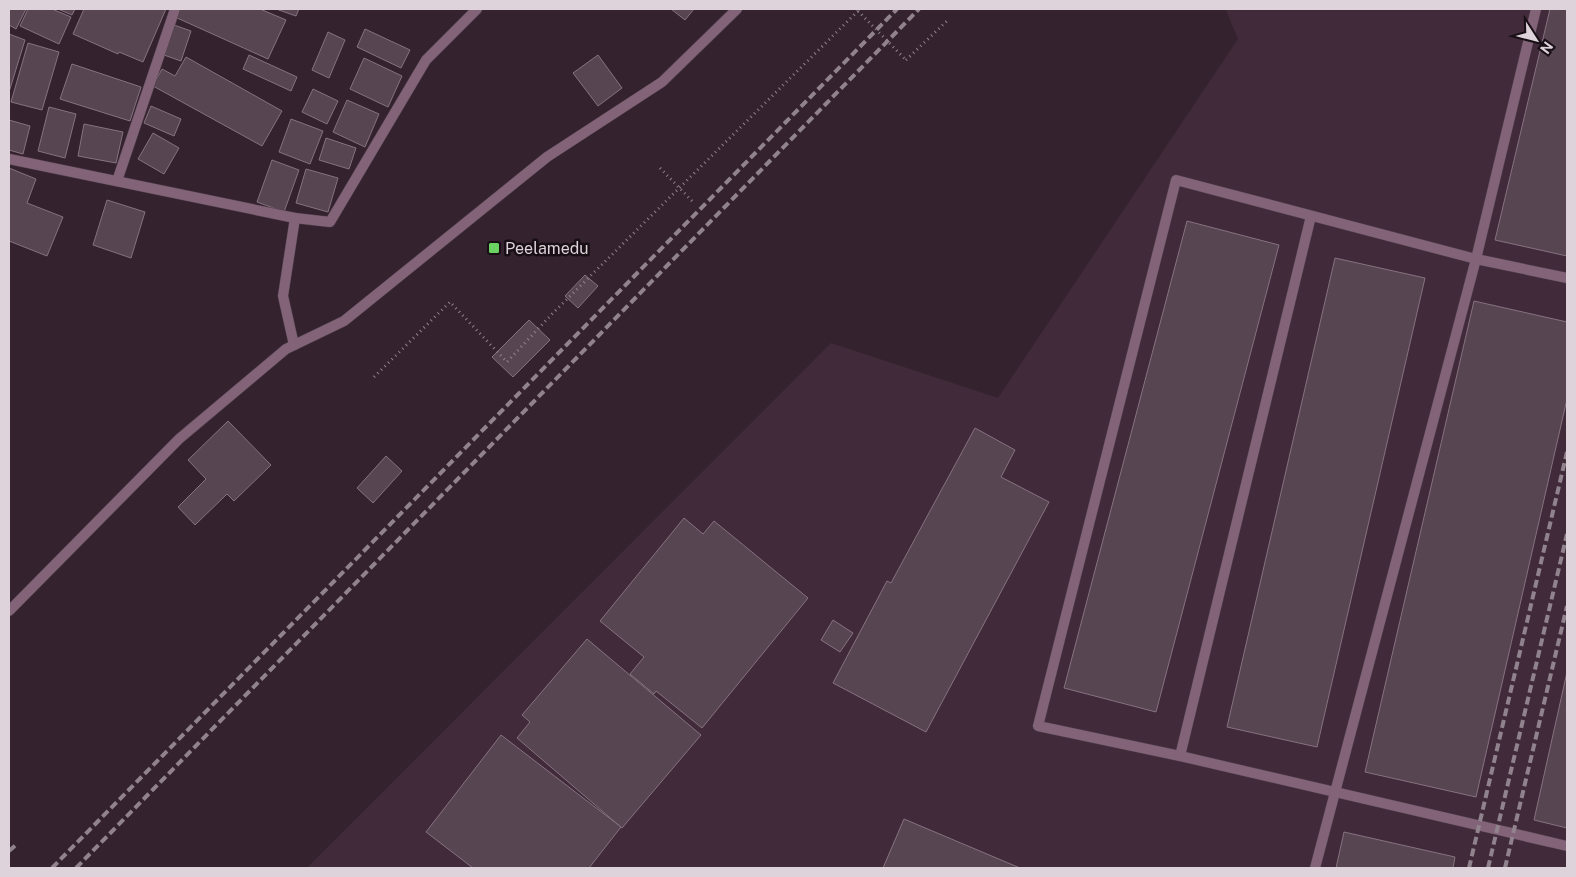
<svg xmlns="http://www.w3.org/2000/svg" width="1576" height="877" viewBox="0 0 1576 877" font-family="'Public Sans',sans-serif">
	<rect width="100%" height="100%" fill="#34232f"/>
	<!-- built -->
	<path fill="#412b3b" d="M1224,9H1567V868H307L831,343L998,398L1238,39L1226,10Z"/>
	<!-- building -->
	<g fill="#574551" stroke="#867280">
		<path d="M9,9H26L16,29L9,25Z"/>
		<path d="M28,9H52L71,17L59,44L20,26Z"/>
		<path d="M58,9H75L72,15Z"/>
		<path d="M84,9H166L143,62L119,52L118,54L73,34Z"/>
		<path d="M179,9H260L286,20L268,59L175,17Z"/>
		<path d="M276,9H299L296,16Z"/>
		<path d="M671,9H694L685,20Z"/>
		<path d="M1550,9H1567V256L1495,240Z"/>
		<path d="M174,25L191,31L181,61L164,55Z"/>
		<path d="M365,29L410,50L401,68L357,47Z"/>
		<path d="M328,32L345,40L329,78L312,70Z"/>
		<path d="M9,34L25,40L9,92Z"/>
		<path d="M28,43L59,52L42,110L11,102Z"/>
		<path d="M249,55L297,77L291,91L243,69Z"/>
		<path d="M598,55L622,88L598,106L573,73Z"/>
		<path d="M186,57L282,111L262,146L153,86L162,69L175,76Z"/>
		<path d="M364,58L402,76L388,107L350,89Z"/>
		<path d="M72,64L141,87L130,121L60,99Z"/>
		<path d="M313,89L338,101L327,124L302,112Z"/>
		<path d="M347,100L379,114L365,147L333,132Z"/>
		<path d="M151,106L181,119L174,136L144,123Z"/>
		<path d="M49,107L76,114L65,158L38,151Z"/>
		<path d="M291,119L323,131L310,164L279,152Z"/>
		<path d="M9,120L30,126L23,154L9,150Z"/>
		<path d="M84,124L123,132L116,163L78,156Z"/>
		<path d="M153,133L179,148L164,174L138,159Z"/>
		<path d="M326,138L356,148L349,169L319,160Z"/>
		<path d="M272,160L299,170L284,212L257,202Z"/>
		<path d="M9,168L36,179L27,203L63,217L47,256L9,241Z"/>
		<path d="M306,169L338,178L328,212L296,203Z"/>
		<path d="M107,200L145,212L131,258L93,245Z"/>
		<path d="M1187,221L1279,245L1156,712L1064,688Z"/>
		<path d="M1335,258L1425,278L1317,747L1227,727Z"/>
		<path d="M585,275L598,286L578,308L565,296Z"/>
		<path d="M1474,301L1567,322V399L1476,797L1365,772Z"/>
		<path d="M529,320L550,340L513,377L492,357Z"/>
		<path d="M228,421L271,465L234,501L227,494L195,525L178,507L206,479L188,460Z"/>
		<path d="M975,428L1015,450L1001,477L1049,502L926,732L833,683L887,581L891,583Z"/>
		<path d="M386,456L402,471L373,503L357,488Z"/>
		<path d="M684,518L703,534L714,521L808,598L702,728L656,691L654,694L630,674L644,657L600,621Z"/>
		<path d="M833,620L853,633L840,652L821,640Z"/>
		<path d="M587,639L701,735L622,828L517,738L530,722L522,715Z"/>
		<path d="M1567,672V828L1534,820Z"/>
		<path d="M501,735L621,827L589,868H473L426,832Z"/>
		<path d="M904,819L1020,868H883Z"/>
		<path d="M1344,832L1455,857L1453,868H1336Z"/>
	</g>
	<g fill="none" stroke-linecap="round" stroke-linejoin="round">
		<defs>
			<g id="service">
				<path d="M1567,278L1476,259L1176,180L1038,726L1180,756L1567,846"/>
				<path d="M1315,868L1476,259L1536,9"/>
			</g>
			<g id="minor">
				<path d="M9,159L295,218L330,222L426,60L477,9"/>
				<path d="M117,181L175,9"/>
				<path d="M294,345L283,296L295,218"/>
				<path d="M9,611L179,439L286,349L344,321L547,157L662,82L737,9"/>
				<path d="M1180,756L1311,216"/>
			</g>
		</defs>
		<!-- service casing -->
		<use href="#service" stroke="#4f3f4b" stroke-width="11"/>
		<!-- minor casing -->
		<use href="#minor" stroke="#4f3f4b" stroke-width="11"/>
		<!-- path -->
		<g stroke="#90828c" stroke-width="3" stroke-dasharray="1 4" stroke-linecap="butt">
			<path d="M906,60L949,19"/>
			<path d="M660,168L694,203"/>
			<path d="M374,377L450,302L507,362L552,314L858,11"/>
		</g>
		<!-- service -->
		<use href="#service" stroke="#826378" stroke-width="10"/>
		<!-- minor -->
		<use href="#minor" stroke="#826378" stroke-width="10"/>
		<!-- rail -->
		<g stroke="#91838d" stroke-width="4" stroke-dasharray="8 4" stroke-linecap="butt">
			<path d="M9,851L17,844"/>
			<path d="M52,868L897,9"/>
			<path d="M76,868L919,9"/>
			<path d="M1469,868L1567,452"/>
			<path d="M1488,868L1567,534"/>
			<path d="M1505,868L1567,606"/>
		</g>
		<!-- path-bridge -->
		<path stroke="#90828c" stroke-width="3" stroke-dasharray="1 4" stroke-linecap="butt" d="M858,11L906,60"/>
	</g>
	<!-- markers -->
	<rect fill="#6cd362" stroke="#170f14" stroke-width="2" x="488" y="242" width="12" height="12" rx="2.5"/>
	<g text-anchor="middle" stroke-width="5" stroke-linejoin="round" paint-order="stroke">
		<!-- poi labels -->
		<g font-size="16" fill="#dfd3db" stroke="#170f14" text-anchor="start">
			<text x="505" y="254">Peelamedu</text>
		</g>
	</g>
	<!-- border -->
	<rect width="1576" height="877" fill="none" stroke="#dfd3db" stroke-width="20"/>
	<!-- north arrow -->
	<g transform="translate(1536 40) rotate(126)" stroke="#170f14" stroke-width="4" paint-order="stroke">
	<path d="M0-4L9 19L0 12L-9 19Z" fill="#dfd3db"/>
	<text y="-8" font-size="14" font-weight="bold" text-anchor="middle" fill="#dfd3db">N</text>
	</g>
</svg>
